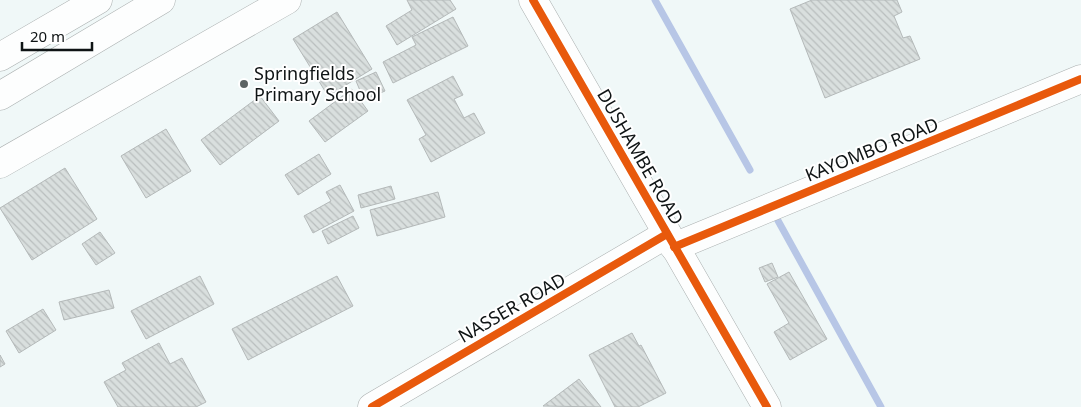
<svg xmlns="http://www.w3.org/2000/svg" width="1081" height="407" viewBox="0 0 1081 407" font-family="'Noto Sans',sans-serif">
	<defs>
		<pattern id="building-back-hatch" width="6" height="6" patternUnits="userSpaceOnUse" patternTransform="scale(1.25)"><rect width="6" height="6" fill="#d9dfde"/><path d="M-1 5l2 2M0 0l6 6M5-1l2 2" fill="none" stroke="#b9bebe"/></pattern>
	</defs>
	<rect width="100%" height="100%" fill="#f0f8f8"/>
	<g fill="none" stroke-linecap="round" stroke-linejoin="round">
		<!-- stream -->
		<g stroke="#b7c6e6" stroke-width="7">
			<path d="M655,0L750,170"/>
			<path d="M776,217L881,407"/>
		</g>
	</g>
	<!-- building -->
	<g fill="url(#building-back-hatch)" stroke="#b4b9b9">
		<path d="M407,0H450L456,9L397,45L386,26L412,10Z"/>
		<path d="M812,0H897L902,12L894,16L903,38L910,36L920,59L825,98L790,9Z"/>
		<path d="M337,12L372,69L328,96L293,39Z"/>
		<path d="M453,17L468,46L393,83L383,62L416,45L412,37Z"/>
		<path d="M376,72L385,91L364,100L356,81Z"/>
		<path d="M453,76L463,95L454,99L464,118L474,113L485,133L431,162L419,139L426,135L407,100Z"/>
		<path d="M352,89L368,111L325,142L309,121Z"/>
		<path d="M260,96L279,121L220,165L201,140Z"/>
		<path d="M166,129L191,171L146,198L121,156Z"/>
		<path d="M319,154L331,174L298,195L285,175Z"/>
		<path d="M65,168L97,219L32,260L0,208Z"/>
		<path d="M340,185L354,211L313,233L304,216L331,201L326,192Z"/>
		<path d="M391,186L395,199L361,208L358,195Z"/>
		<path d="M438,192L445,217L377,236L370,210Z"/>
		<path d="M353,216L359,228L328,244L322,231Z"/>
		<path d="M100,232L115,253L96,265L82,244Z"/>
		<path d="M772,263L778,277L765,282L759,268Z"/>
		<path d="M789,272L827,339L790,360L774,332L789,323L767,284Z"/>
		<path d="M200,276L214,304L146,339L131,311Z"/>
		<path d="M337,276L353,306L248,360L232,329Z"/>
		<path d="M109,290L114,308L64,320L59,302Z"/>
		<path d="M43,309L56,330L19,353L6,331Z"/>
		<path d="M632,333L639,346L641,345L666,393L638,407H615L589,355Z"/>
		<path d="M159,343L170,364L182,358L206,402L196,407H118L104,382L126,370L122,363Z"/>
		<path d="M0,355L5,364L0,367Z"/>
		<path d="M579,379L601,407L543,406Z"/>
	</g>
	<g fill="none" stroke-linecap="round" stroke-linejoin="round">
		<defs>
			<g id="minor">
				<path d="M533,0L767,407"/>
				<path d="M0,164L287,0"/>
				<path d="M674,247L1081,79"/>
				<path d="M372,407L667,234"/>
			</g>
			<g id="major">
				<path d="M0,57L98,0"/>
				<path d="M0,96L161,0"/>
			</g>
		</defs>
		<!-- minor casing -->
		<use href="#minor" stroke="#aaafaf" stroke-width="29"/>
		<!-- major casing -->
		<use href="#major" stroke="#aaafaf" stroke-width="29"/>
		<!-- minor -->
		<use href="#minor" stroke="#fdfefe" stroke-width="28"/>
		<!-- major -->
		<use href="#major" stroke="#fdfefe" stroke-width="28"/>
		<defs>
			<g id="cycleway">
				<path d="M533,0L767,407"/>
				<path d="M674,247L1081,79"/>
				<path d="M372,407L667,234"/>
			</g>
		</defs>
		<!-- cycleway casing -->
		<use href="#cycleway" stroke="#fff" stroke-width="11"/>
		<!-- cycleway -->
		<use href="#cycleway" stroke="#e8590c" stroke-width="8"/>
	</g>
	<!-- markers -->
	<circle fill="#5e6464" stroke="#fff" stroke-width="2" cx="244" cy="84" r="5"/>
	<g text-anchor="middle" stroke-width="4" stroke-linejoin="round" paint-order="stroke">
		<!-- poi labels -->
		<g font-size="18" fill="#0f1415" stroke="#fff" text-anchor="start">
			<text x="254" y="80">Springfields<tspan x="254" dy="21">Primary School</tspan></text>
		</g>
		<!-- street labels -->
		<g font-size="18" fill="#0f1415" stroke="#fff">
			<text transform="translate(872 150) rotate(-22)" y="6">KAYOMBO ROAD</text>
			<text transform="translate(640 157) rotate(60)" y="6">DUSHAMBE ROAD</text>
			<text transform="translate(512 308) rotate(-30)" y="6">NASSER ROAD</text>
		</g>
	</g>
	<!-- scale -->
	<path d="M22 42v8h70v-8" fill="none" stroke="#0f1415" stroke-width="2.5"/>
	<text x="30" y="42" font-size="15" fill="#0f1415" stroke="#ffffff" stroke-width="4" paint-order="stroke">20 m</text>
</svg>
